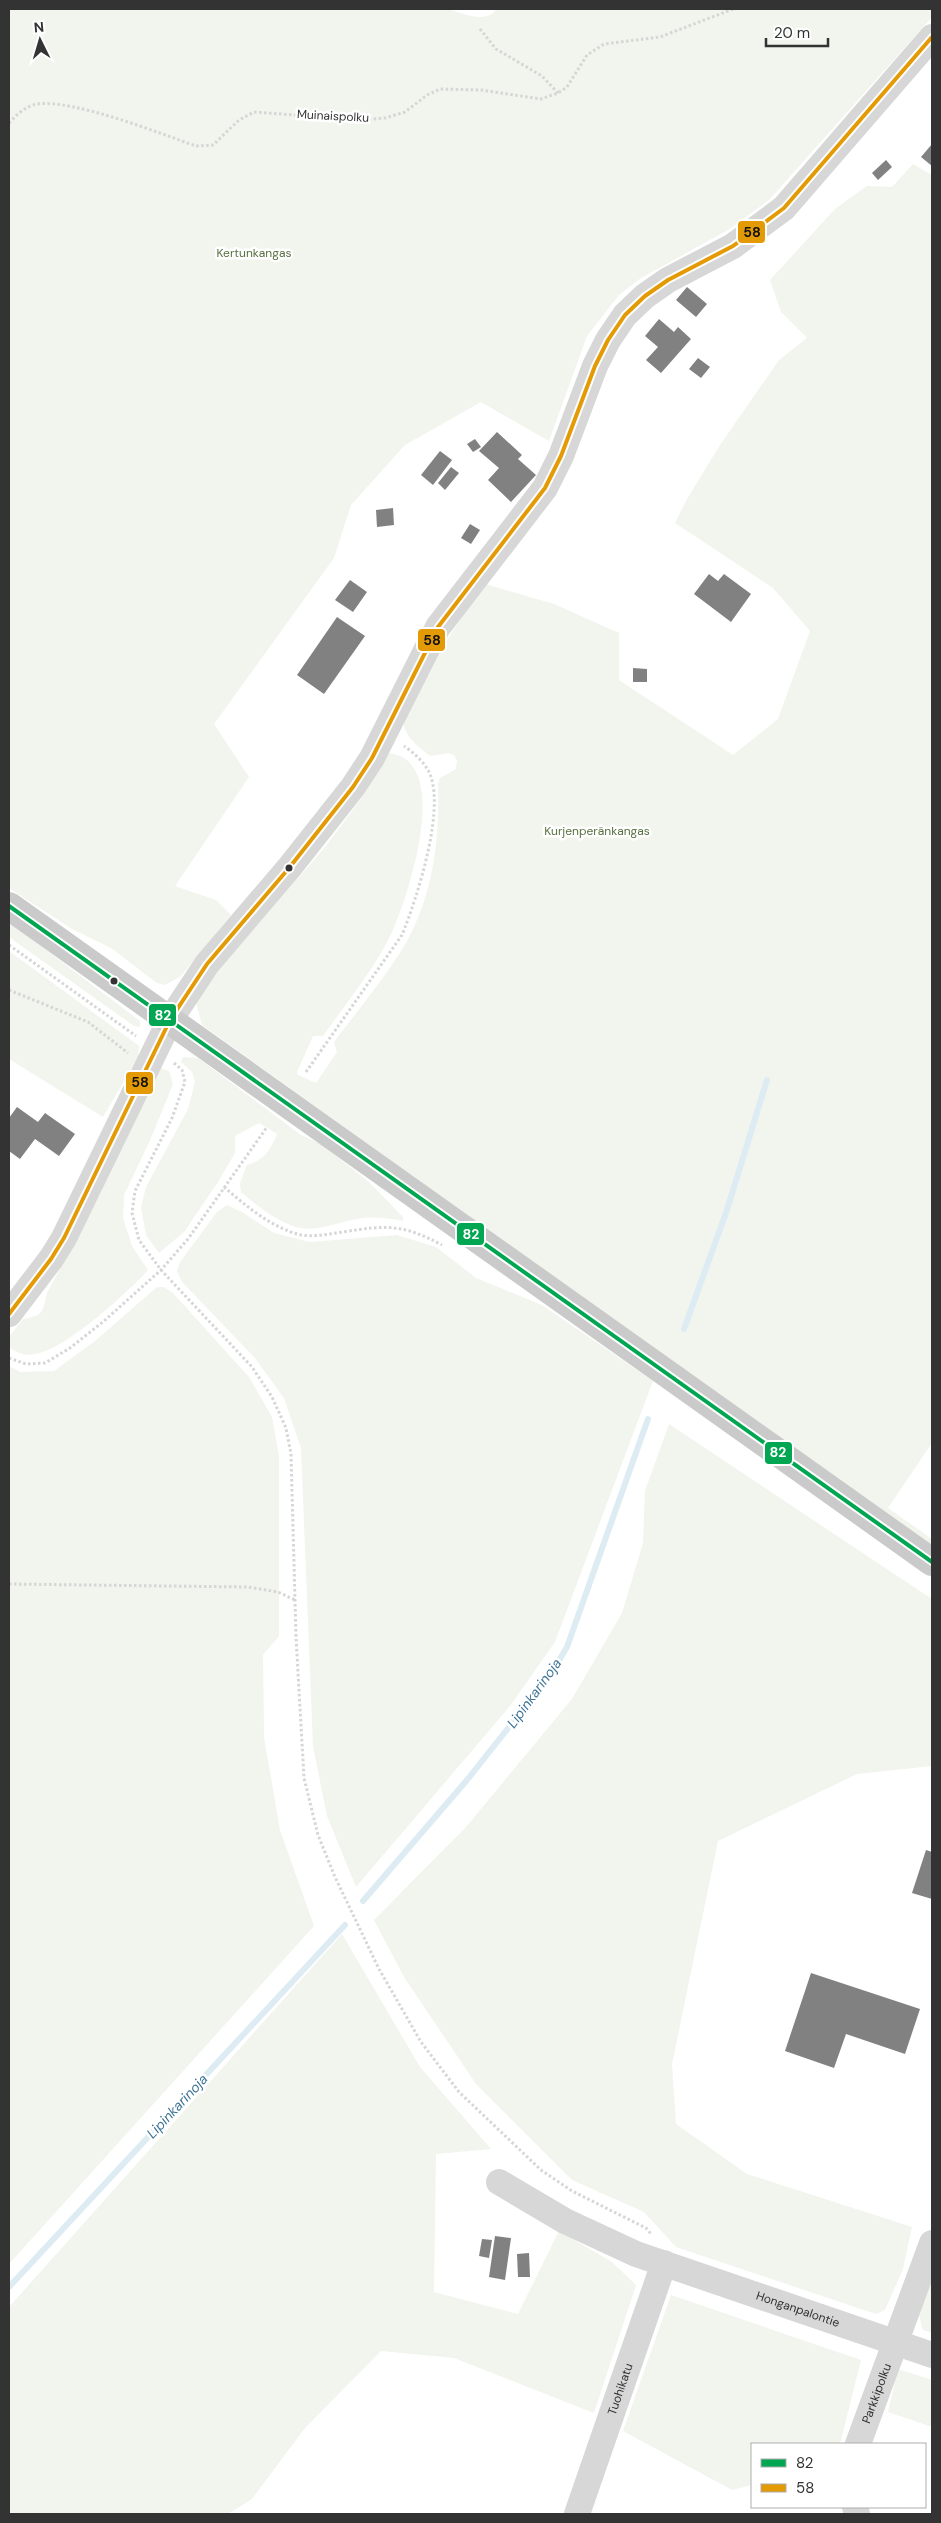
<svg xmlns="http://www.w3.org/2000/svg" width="941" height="2523" viewBox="0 0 941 2523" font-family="'DM Sans',sans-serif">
	<rect width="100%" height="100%" fill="#fff"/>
	<!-- green -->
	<g fill="#f1f5ed">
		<path d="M9,9H448C463,14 486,24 497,9H932V17L769,200L728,230L641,278L619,295L587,336L549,441L481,402L405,445L351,505L334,558L214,724L249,777L175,886L216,900L231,915L181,976L165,985L157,983L111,948L72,929L9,888Z"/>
		<path d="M913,164L932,175V1443L888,1508L932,1539V1547L202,1025L196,1002L209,981L326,846L363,796L388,753C454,759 408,897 392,932C375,969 346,1003 323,1036H313L297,1072L298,1075L316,1083L337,1052L334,1042C358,1010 385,978 406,943C433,895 440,838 438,784L440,778L456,769L457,761L454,755L449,753L430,756C417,745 404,737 403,719C428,672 452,627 485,584L554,604L619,633V680L733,755L778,719L810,631L773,588L675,523L687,499L720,445L779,360L807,338L781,312L770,280L835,209L867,186L892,187Z"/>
		<path d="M9,922L140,1021V1027L134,1026L9,937Z"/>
		<path d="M9,951L139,1046L138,1057L103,1117L9,1059Z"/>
		<path d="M183,1057L198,1058L301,1135L321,1144L369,1182L403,1217V1221C388,1218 372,1216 357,1219C337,1222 316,1233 296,1227C276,1221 256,1205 241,1192L240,1183L247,1165C264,1160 270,1151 277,1134L259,1123L235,1136V1153L218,1182L184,1232L159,1253L146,1235L141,1208L146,1187L188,1109L195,1082L192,1072L181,1062Z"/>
		<path d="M160,1068L169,1071L173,1084L151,1138L124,1195L123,1218L132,1246L148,1270C127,1293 65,1350 35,1354C24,1356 18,1353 10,1348L9,1337L23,1319C43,1316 43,1312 47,1293L101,1192L142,1097Z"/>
		<path d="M227,1205L242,1212L274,1233L310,1242L397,1235L436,1247L476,1278L542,1305L653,1381L555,1642L510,1706L356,1887L327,1816L313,1746L301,1448L284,1398L254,1357L182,1282L177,1271L180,1262L217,1212Z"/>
		<path d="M157,1287H164L173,1293L249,1377L272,1417L279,1456V1636L263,1655L264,1737L280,1830L314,1926L9,2264V1366L20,1372L54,1371L95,1341Z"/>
		<path d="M669,1424L932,1599V1766L857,1774L718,1841L672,2064L676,2124L747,2174L912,2227L903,2269L885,2310L876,2314L676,2247L644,2212L572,2180L476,2084L404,1977L374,1920L466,1827L572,1699L622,1613L643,1543L645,1491Z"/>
		<path d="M342,1934L420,2067L491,2149L436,2154L434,2292L518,2314L559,2231L612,2262L636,2285L594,2413L454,2358L381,2351L305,2428L252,2499L228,2514H9V2307Z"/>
		<path d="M932,2268V2333L923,2330L917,2307Z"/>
		<path d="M671,2295L861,2360L840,2444H752V2485L732,2490L623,2431Z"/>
		<path d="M898,2369L932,2380V2427L888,2412Z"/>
	</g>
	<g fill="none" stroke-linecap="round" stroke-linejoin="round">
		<!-- stream -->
		<g stroke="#ddebf3" stroke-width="6">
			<path d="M684,1329L726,1213L767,1080"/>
			<path d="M363,1901L467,1780L551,1674L567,1647L648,1419"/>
			<path d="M9,2287L345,1925"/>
		</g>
	</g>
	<!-- building -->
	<g fill="#818181">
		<path d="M932,144V166L921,157Z"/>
		<path d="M886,160L892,167L878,180L872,173Z"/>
		<path d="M687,287L707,304L696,317L676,300Z"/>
		<path d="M659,319L674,332L678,327L691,339L661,373L646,360L658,347L645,336Z"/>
		<path d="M698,358L710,367L701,378L689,369Z"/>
		<path d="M497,432L522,455L518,459L536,475L511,502L488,480L499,468L479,451Z"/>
		<path d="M475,439L481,447L473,452L467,444Z"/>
		<path d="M440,451L452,460L433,485L421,475Z"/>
		<path d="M451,467L459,473L445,490L438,483Z"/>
		<path d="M393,508L394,525L377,527L376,510Z"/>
		<path d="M470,524L480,530L471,544L461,538Z"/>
		<path d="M709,574L718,581L724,574L751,594L731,622L694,594Z"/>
		<path d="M350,580L367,592L353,612L335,600Z"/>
		<path d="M337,617L365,636L324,694L297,675Z"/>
		<path d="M633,668L647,669V682H633Z"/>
		<path d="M17,1107L38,1122L45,1113L75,1134L59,1156L35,1139L20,1159L9,1151V1118Z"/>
		<path d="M926,1850L932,1852V1899L912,1893Z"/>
		<path d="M811,1973L920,2009L905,2054L846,2034L834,2068L785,2051Z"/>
		<path d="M495,2236L511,2238L505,2280L489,2277Z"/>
		<path d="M482,2239L492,2240L489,2258L479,2256Z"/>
		<path d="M529,2253L530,2277H518L517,2254Z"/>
	</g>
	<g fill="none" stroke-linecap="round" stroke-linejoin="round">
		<!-- path -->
		<g stroke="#d6d6d6" stroke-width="3" stroke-dasharray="2.5 2.5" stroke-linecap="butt">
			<path d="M480,29L496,49L542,76L558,93"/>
			<path d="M9,123C16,115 26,106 37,104C73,99 159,133 196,146L213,145L239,120L254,112L361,120L385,118L405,112L427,95L440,89L481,90L541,99L558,93L567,87L587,55L604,44L660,37L733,9"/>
			<path d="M9,945L136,1036"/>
			<path d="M9,990L88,1022L128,1053"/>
			<path d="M174,1063L182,1070L185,1082L172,1118L135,1191L132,1213L139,1240L161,1270L252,1367L272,1397L286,1428L291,1454L296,1637L304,1778L318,1835L335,1877L379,1969L421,2042L459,2092L541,2170L572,2191L646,2228L651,2234"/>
			<path d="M306,1072L402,935C416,901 450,799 426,767C421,759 411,751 404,746"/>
			<path d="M224,1187C246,1206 272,1228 301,1235C315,1237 329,1234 343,1232C386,1225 403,1224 442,1245"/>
			<path d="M9,1358L26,1364L45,1363L70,1348L104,1321L161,1270L188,1239L267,1127"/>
			<path d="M9,1584L248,1587L278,1592L295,1600"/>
		</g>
		<!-- minor -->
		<g stroke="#d7d7d7" stroke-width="26">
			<path d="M9,1314L51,1259L64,1238L170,1020L207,964L289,868L353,787L372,758L438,627L545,488L561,456L595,366L608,340L625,315L645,296L668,280L733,246L784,208L932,37"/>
			<path id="s1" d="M499,2182L565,2221L636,2254L932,2355"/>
			<path id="s2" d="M858,2444L932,2243"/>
			<path d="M855,2507L857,2514"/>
			<path id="s3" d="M577,2514L664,2263"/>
		</g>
		<!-- major -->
		<path stroke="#cacaca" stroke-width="28" d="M9,906L932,1562"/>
		<defs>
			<path id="bus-1" d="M9,906L932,1562"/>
			<path id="bus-2" d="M9,1314L51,1259L64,1238L170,1020L207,964L289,868L353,787L372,758L438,627L545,488L561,456L595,366L608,340L625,315L645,296L668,280L733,246L784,208L932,37"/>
		</defs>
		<!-- bus-1 casing -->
		<use href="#bus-1" stroke="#fff" stroke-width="8"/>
		<!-- bus-2 casing -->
		<use href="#bus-2" stroke="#fff" stroke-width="8"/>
		<!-- bus-1 -->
		<use href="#bus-1" stroke="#00a651" stroke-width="4"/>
		<!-- bus-2 -->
		<use href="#bus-2" stroke="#e39a05" stroke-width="4"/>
	</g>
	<!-- markers -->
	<g fill="#333" stroke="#fff" stroke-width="2">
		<circle cx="289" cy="868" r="4.5"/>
		<circle cx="114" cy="981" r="4.5"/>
	</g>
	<g text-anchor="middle" stroke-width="5" stroke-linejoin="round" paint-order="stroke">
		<!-- street labels -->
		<g font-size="12" fill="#333" stroke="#fff">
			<text transform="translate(333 116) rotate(3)" y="4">Muinaispolku</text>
			<text dy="4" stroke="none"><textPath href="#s1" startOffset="326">Honganpalontie</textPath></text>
			<text dy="4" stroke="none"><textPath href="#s3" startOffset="132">Tuohikatu</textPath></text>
			<text dy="4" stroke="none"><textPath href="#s2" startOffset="54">Parkkipolku</textPath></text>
		</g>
		<!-- park labels -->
		<g font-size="12" fill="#56703f" stroke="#fff">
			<text x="254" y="257">Kertunkangas</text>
			<text x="597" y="835">Kurjenperänkangas</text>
		</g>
		<!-- water labels -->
		<g font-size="14" font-style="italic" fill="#3f7597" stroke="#fff">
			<text transform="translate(534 1693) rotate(-54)" y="5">Lipinkarinoja</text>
			<text transform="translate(177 2106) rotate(-47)" y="5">Lipinkarinoja</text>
		</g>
	</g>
	<g stroke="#fff" stroke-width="2">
		<rect x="737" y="220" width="29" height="24" rx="5" fill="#e39a05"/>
		<rect x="417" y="628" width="29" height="24" rx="5" fill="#e39a05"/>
		<rect x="148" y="1003" width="29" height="24" rx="5" fill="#00a651"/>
		<rect x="125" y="1071" width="29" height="24" rx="5" fill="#e39a05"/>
		<rect x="456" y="1222" width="29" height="24" rx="5" fill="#00a651"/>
		<rect x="764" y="1441" width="29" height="24" rx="5" fill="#00a651"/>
	</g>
	<g font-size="14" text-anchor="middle" font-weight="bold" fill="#fff">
		<text x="163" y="1020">82</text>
		<text x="471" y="1239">82</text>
		<text x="778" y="1457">82</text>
	</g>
	<g font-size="14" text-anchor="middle" font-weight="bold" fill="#111">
		<text x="752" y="237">58</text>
		<text x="432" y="645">58</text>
		<text x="140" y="1087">58</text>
	</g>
	<!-- border -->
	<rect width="941" height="2523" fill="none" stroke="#333333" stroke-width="20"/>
	<!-- legend -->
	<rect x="751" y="2443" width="175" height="65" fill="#ffffff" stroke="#adadad"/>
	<rect x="761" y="2459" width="25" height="8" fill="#00a651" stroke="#adadad"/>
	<text x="796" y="2468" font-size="15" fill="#333333">82</text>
	<rect x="761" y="2484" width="25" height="8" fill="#e39a05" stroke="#adadad"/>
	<text x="796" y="2493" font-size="15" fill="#333333">58</text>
	<!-- north arrow -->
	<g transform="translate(40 40) rotate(355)" stroke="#ffffff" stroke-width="4" paint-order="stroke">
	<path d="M0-4L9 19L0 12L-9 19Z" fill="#333333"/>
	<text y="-8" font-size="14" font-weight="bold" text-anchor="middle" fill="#333333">N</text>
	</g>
	<!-- scale -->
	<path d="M766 38v8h62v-8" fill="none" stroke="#333333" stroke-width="2.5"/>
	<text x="774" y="38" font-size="15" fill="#333333" stroke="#ffffff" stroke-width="4" paint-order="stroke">20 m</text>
</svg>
